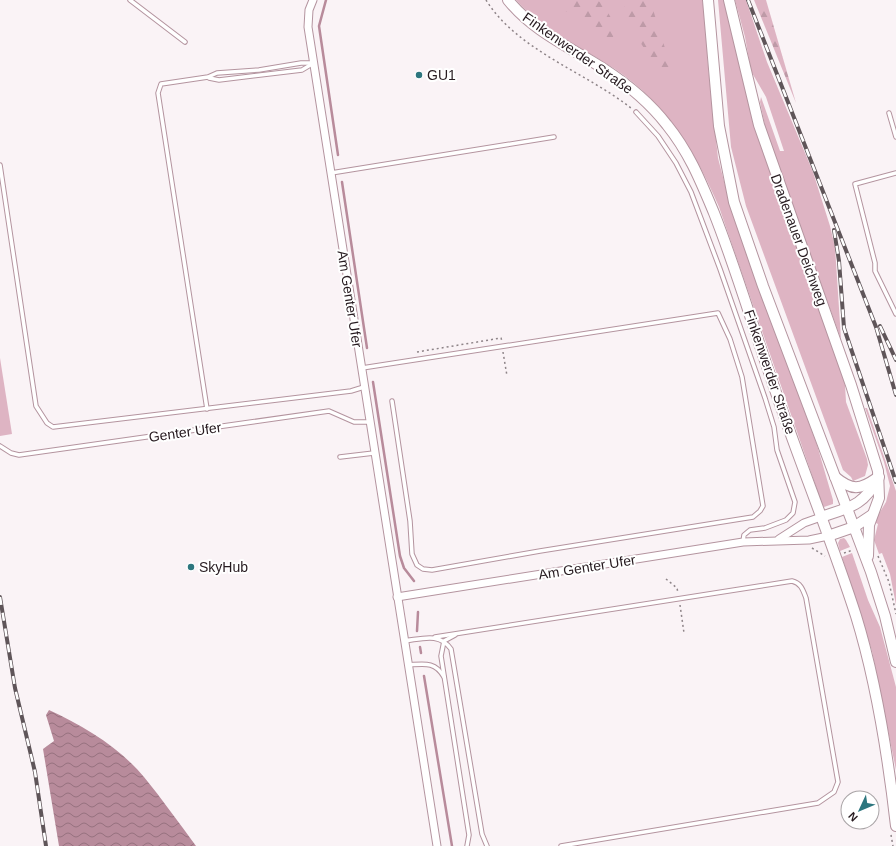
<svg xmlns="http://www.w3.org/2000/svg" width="896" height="846" viewBox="0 0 896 846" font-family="Helvetica,sans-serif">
	<defs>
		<pattern id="forest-firs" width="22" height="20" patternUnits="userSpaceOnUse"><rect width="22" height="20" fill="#deb4c3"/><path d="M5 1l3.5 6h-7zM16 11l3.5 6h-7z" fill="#be9aa7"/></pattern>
		<pattern id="water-waves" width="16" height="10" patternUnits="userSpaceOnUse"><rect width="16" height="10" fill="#b88b9b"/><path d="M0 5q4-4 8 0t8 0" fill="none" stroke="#96717e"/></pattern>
	</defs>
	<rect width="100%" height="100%" fill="#faf3f6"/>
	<!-- grass -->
	<g fill="#deb4c3">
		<path d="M516,0H702L705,12L708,66L718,158L733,216L817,445L833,500V504L824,507L822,504L719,207C695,151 667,104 615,69C581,47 544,31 516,0Z"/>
		<path d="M718,0H724L754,127L842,374L845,385L846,402L867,459L868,465L865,476L853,481L851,477L843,470L746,206L731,147Z"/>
		<path d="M735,0H746L767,62L813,172L830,226L835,247L841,339L767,135L760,102L761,97L780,151H784L766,97L751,71L745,37Z"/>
		<path d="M0,358L12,434L0,436Z"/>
		<path d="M865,408H867L896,491V605L890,574L882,553L879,554L874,540L878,524L874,522L886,502L890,486L884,462Z"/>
		<path d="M844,538L846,540L850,547L840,551L838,543L840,539Z"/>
		<path d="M852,553L868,600L880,627L896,687V770L872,651L842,557Z"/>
	</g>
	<!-- forest -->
	<g fill="url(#forest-firs)">
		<path d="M558,0H597L603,4L615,25V34L610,42L564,10Z"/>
		<path d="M626,0H650L673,74L655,65L631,28L623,12Z"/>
		<path d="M754,0H766L796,103Z"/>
	</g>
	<!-- water -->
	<path fill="url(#water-waves)" d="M49,710C84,726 119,747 144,777C162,799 179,823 196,846H59L43,749L54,741L46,715Z"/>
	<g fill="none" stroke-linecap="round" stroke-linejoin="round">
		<!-- stream -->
		<g stroke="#b88b9b" stroke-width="2.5">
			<path d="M326,0L319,26L338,155"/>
			<path d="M342,182L367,348"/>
			<path d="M373,382L400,556L404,568L414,581"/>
			<path d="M417,631L418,612"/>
			<path d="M420,647L421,653"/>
			<path d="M424,676L452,846"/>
		</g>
		<defs>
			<g id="lane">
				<path d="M130,0L185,42"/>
				<path d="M209,78L219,80L302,70L312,64"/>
				<path d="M636,112L658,136L676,163L691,192L720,269L765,398L774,427L777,450L795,502L793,513L786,520L765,528L750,530L744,535L743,542"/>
				<path d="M889,113L896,137"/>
				<path d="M0,165L36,406L47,423L53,427L351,391L364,387"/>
				<path d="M331,173L554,137"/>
				<path d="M896,173L855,184L875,263V271L896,314"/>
				<path d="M362,368L718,313L730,339L742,377L763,506L760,511L753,517L540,551L432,570L423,569L417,565L412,554L410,521L392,401"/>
				<path d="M207,409L158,93L161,84L208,77L217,73L259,70L301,63H314"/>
				<path d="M0,446L11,453L19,455L329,411L354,422H369"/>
				<path d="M340,457L374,453"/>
				<path d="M455,635L444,641L441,656L469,835L467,846"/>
				<path d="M435,637L792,581C801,583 803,590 806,598L838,782L834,792L818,803L561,846"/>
				<path d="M404,641C422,639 439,632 451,649L482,834L487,846"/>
				<path d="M408,665C424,664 435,661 444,677"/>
			</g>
			<g id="street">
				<path d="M313,0L309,10L308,27L437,846"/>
				<path d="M779,539L804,523L821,517"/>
				<path d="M397,597L743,542L809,540L828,536"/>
			</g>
			<g id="secondary">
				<path d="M508,0C534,32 570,47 604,69C627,84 650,103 667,125C689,152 701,182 714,213C735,266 751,321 770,375C797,456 830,535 856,616C877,684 888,756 896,826"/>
				<path d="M708,0L719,126L734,202L763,286L871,572L885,616L896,662"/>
				<path d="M729,0L759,125L851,385L878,471L879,498L869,525L868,556"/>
				<path d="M835,477C852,491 860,490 877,478"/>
				<path d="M821,517C851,507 863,506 879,477"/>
				<path d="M828,536L854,527L872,515"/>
			</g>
		</defs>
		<!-- lane casing -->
		<use href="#lane" stroke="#b4949f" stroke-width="5.5"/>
		<!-- street casing -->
		<use href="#street" stroke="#b4949f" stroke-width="9"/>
		<!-- secondary casing -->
		<use href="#secondary" stroke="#b4949f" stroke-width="12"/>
		<!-- path -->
		<g stroke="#8e8488" stroke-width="1.5" stroke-dasharray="2 3" stroke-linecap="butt">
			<path d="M486,0C517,50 585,72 631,108"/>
			<path d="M417,352L501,338L502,341"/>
			<path d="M503,352L507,376"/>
			<path d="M812,548L825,556"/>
			<path d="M844,553L853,550"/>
			<path d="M878,556L889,582L896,614"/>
			<path d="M666,579L677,588L678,593"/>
			<path d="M680,605L684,633"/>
			<path d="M891,835L893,846"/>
		</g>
		<!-- lane -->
		<use href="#lane" stroke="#fff" stroke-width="3.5"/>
		<!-- street -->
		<use href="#street" stroke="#fff" stroke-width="7"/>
		<!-- secondary -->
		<use href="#secondary" stroke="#fff" stroke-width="10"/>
		<defs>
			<g id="rail">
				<path d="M748,0L876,327L896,395"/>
				<path d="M834,230L839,261L844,328L896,482"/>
				<path d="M880,326L896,360"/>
				<path d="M0,597L15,688L35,772L46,846"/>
			</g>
		</defs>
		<!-- rail casing -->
		<use href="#rail" stroke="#5f5559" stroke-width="4"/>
		<!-- rail -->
		<use href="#rail" stroke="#fff" stroke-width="2.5" stroke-dasharray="8" stroke-linecap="butt"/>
	</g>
	<!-- markers -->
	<g fill="#2d767e" stroke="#fff" stroke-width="1.5">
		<circle cx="419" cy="75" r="4"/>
		<circle cx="191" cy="567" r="4"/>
	</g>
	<g text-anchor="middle" stroke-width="4" stroke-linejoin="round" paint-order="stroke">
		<!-- street labels -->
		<g font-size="14" fill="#271b20" stroke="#fff">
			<text transform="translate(578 53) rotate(35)" y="5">Finkenwerder Straße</text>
			<text transform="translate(799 240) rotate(70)" y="5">Dradenauer Deichweg</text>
			<text transform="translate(350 299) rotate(81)" y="5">Am Genter Ufer</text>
			<text transform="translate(770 372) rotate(71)" y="5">Finkenwerder Straße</text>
			<text transform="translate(185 432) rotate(-8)" y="5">Genter Ufer</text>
			<text transform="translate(587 567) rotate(-9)" y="5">Am Genter Ufer</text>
		</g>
		<!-- poi labels -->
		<g font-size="14" fill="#271b20" stroke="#fff" text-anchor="start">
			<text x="427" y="80">GU1</text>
			<text x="199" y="572">SkyHub</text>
		</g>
	</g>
	<!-- north arrow -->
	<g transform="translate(860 810) rotate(226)"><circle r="19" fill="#ffffff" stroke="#a9a4a6"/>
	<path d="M0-3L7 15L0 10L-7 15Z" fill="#2d767e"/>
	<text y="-6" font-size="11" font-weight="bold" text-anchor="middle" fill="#271b20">N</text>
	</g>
</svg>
